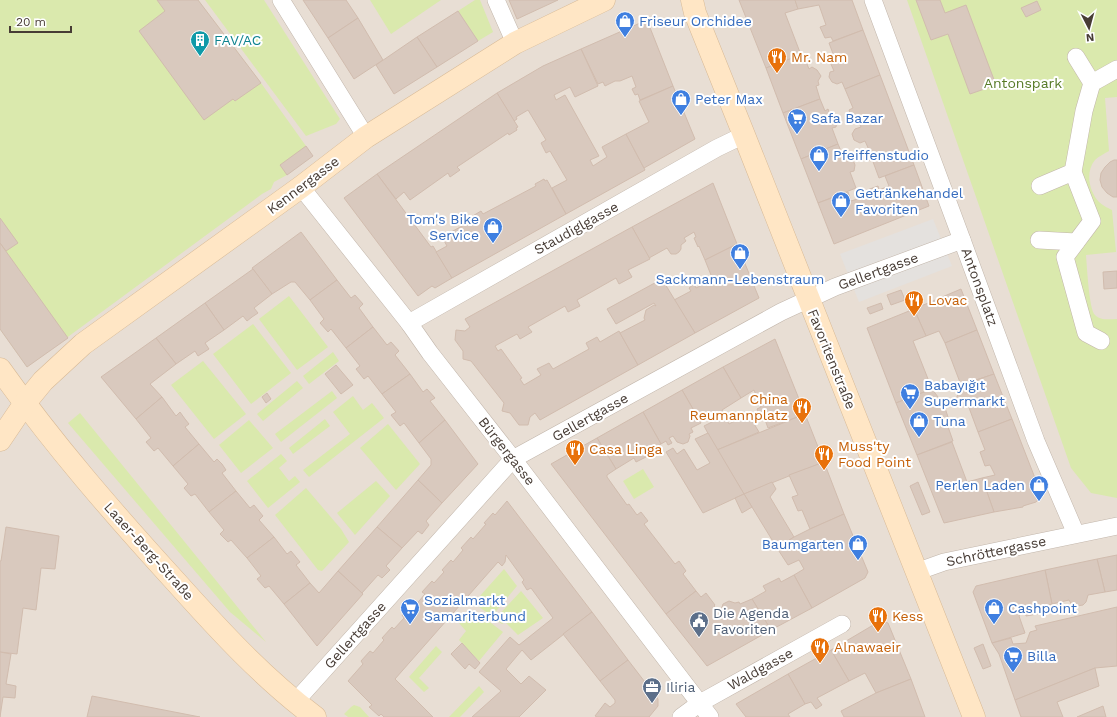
<svg xmlns="http://www.w3.org/2000/svg" width="1117" height="717" viewBox="0 0 1117 717" font-family="'Work Sans',sans-serif">
	<rect width="100%" height="100%" fill="#f4ede6"/>
	<!-- residential -->
	<rect fill="#e8ded4" x="0" y="0" width="1117" height="717"/>
	<!-- green -->
	<g fill="#dae9ad">
		<path d="M0,0H198L261,83L306,146L287,175L274,182L271,189L262,194L27,367L0,329Z"/>
		<path d="M205,0H264L340,119L336,124L306,136Z"/>
		<path d="M370,0H441L391,34Z"/>
		<path d="M475,0H480L493,32L478,41L458,11Z"/>
		<path d="M907,0H1117V97L1105,98L1109,151C1104,154 1099,156 1095,160C1085,172 1089,191 1099,202C1102,205 1108,208 1112,210L1116,252L1086,255C1087,266 1089,309 1095,315C1101,321 1110,319 1117,319V498L1091,493L1071,468Z"/>
		<path d="M289,296L328,347L297,370L259,319Z"/>
		<path d="M253,324L291,373L251,404L213,354Z"/>
		<path d="M333,352L339,361L309,384L303,376Z"/>
		<path d="M203,361L246,414L214,439L171,385Z"/>
		<path d="M297,381L303,388L263,421L257,414Z"/>
		<path d="M332,391L337,398L281,442L275,434Z"/>
		<path d="M353,396L363,410L372,403L384,418L309,477L303,470L350,434L333,412Z"/>
		<path d="M80,413L266,642L230,612L68,423Z"/>
		<path d="M325,419L330,426L293,454L289,448Z"/>
		<path d="M249,420L273,448L241,473L219,445Z"/>
		<path d="M388,424L420,464L396,490L360,448Z"/>
		<path d="M281,454L287,461L279,468L289,481L295,476L300,482L268,508L247,481Z"/>
		<path d="M643,469L654,487L634,499L623,481Z"/>
		<path d="M376,481L390,496L355,535L337,513Z"/>
		<path d="M306,488L341,529L349,542L322,571L318,570L275,515Z"/>
		<path d="M504,569L517,586L492,616L479,607V597Z"/>
		<path d="M521,591L543,618L518,635L505,622L502,624L495,619Z"/>
		<path d="M475,611L503,632L479,661L459,640L466,631L459,623L467,613Z"/>
		<path d="M436,646L442,652L419,678L429,688L424,692L409,677Z"/>
		<path d="M479,686L484,692L460,717H449Z"/>
		<path d="M354,705L360,707L369,717H348L344,714L351,707Z"/>
	</g>
	<!-- parking -->
	<path fill="#e4e1de" d="M933,219L952,266L859,302L840,254Z"/>
	<!-- building -->
	<g fill="#d9c9be" stroke="#d1bcae">
		<path d="M157,0H198L261,83L235,101L233,99L204,120L139,31L165,11Z"/>
		<path d="M303,0H346L358,18L328,38Z"/>
		<path d="M509,0H558L517,19Z"/>
		<path d="M739,0H795L798,9L785,13L801,55L766,68Z"/>
		<path d="M795,0H852L863,30L833,41L831,37L825,38L820,27L826,25L819,5L798,9Z"/>
		<path d="M916,0H940L945,13L966,5L996,85L970,94L948,34L931,40Z"/>
		<path d="M1037,1L1041,10L1026,17L1021,8Z"/>
		<path d="M458,11L478,41L437,67L417,37Z"/>
		<path d="M358,18L383,60L354,79L328,38Z"/>
		<path d="M647,20L673,86L640,100L638,94L635,95L632,89L636,87L632,76L620,81H615L605,86L603,82L598,84L581,49Z"/>
		<path d="M863,30L880,75L845,89L842,82L837,84L832,82L829,77L830,72L834,71L830,62L835,59L829,43Z"/>
		<path d="M417,37L437,67L394,94L376,65Z"/>
		<path d="M581,49L598,86L575,97L570,87L554,95L556,100L565,95L599,156L590,160L593,166L607,157L602,147L626,134L645,170L566,214L552,188L567,180L550,151L546,153L541,143L546,140L528,110L516,117L517,119L514,121L497,93L543,66Z"/>
		<path d="M803,54L809,69L812,67L817,70L821,76L818,81L819,85L816,86L820,99L783,113L766,68Z"/>
		<path d="M880,75L914,165L879,178L872,159L868,161L865,152L869,150L865,141L860,143L854,140L852,134L855,129L861,127L856,116L852,118L849,110L853,108L845,89Z"/>
		<path d="M673,86L695,139L644,168L626,134L649,122L639,101Z"/>
		<path d="M497,93L518,127L516,128L517,130L509,135L508,133L457,167L460,170L450,177L448,173L410,200L404,192L396,199L377,174Z"/>
		<path d="M820,99L825,111L828,109L830,114L835,115L837,121L836,127L832,128L838,144L801,159L783,113Z"/>
		<path d="M838,144L844,158L848,157L853,160L855,165L854,171L850,172L856,188L818,203L801,159Z"/>
		<path d="M306,146L313,156L287,175L280,165Z"/>
		<path d="M1114,160H1117V197H1113L1107,193L1102,187L1100,180L1101,173L1105,167L1110,162Z"/>
		<path d="M914,165L929,206L834,244L818,203L848,192L851,201L861,198L859,193L878,186L879,190L889,186L885,176Z"/>
		<path d="M377,174L431,247L433,246L452,278L435,288L432,286L418,296L344,198Z"/>
		<path d="M544,179L545,181L547,180L566,214L452,278L436,252L447,246L442,237L473,220L471,217L481,211L483,214L536,186L535,184Z"/>
		<path d="M713,183L737,244L705,260L699,246L698,247L694,238L696,237L694,232L684,238L686,241L681,245V249L679,252L676,254H671L667,248L649,258L632,227Z"/>
		<path d="M0,218L18,243L6,251L0,243Z"/>
		<path d="M632,227L650,259L628,270L632,277L619,284L616,278L577,300L580,306L568,312L565,306L528,327L532,332L520,339L517,334L495,346L498,351L501,349L522,378L520,379L524,385L541,375L537,369L549,363L553,369L589,349L586,343L597,337L600,342L619,331L638,365L540,420L535,413L530,417L528,425H519L510,413L502,411L504,403L471,361L463,359V351L455,340L456,330L465,331L470,327L465,319Z"/>
		<path d="M301,232L337,280L310,300L295,282H291L272,294L252,268Z"/>
		<path d="M0,243L68,338L27,367L0,329Z"/>
		<path d="M737,244L759,298L695,333L674,300L691,291L689,288L694,284L696,288L708,282L711,275L705,260Z"/>
		<path d="M253,269L272,294L254,308L258,313L252,317L247,321L243,316L224,330L205,303Z"/>
		<path d="M1117,271V288L1104,289L1103,272Z"/>
		<path d="M662,279L695,333L638,365L620,333L645,320L644,318L646,310L654,305L656,306L654,303L616,324L607,309Z"/>
		<path d="M337,280L351,298L355,295L363,304L359,308L373,327L346,348L331,329L328,332L320,323L324,319L310,300Z"/>
		<path d="M961,289L977,330L945,343L939,331L926,336L914,309Z"/>
		<path d="M901,290L905,300L891,305L887,295Z"/>
		<path d="M205,303L224,330L205,343L209,349L198,356L195,351L176,364L156,338Z"/>
		<path d="M881,303L883,309L870,314L867,308Z"/>
		<path d="M914,309L926,336L913,341L932,389L896,403L867,328Z"/>
		<path d="M373,327L387,345L391,342L399,351L395,355L410,374L382,394L368,376L364,379L356,369L360,366L346,348Z"/>
		<path d="M977,330L994,374L961,385L945,343Z"/>
		<path d="M156,338L176,364L150,384L162,397L136,419L101,377Z"/>
		<path d="M775,339L805,414L768,428L764,417L761,418L757,409L761,407L754,390L741,398L723,367Z"/>
		<path d="M336,365L353,385L341,394L325,374Z"/>
		<path d="M723,367L741,398L722,410L729,424L748,414L759,432L717,450L704,426L720,418L717,413L700,421L682,390Z"/>
		<path d="M410,374L423,392L427,389L435,398L430,401L445,420L419,443L404,423L400,426L391,415L396,412L382,394Z"/>
		<path d="M994,374L1012,419L978,432L968,405L963,407L958,404L956,399L958,394L962,393L959,386Z"/>
		<path d="M932,389L938,397L942,409L945,408L949,420L946,421L953,441L917,455L896,403Z"/>
		<path d="M682,390L701,423L691,428L693,432L689,434L690,436L688,442L683,444L677,442L673,436L669,438L672,443L668,445L666,441L661,444L643,412Z"/>
		<path d="M267,393L271,399L266,403L262,397Z"/>
		<path d="M162,397L176,416L180,412L185,419L189,424L185,427L199,444L173,466L158,448L154,451L146,442L151,438L136,419Z"/>
		<path d="M643,412L661,444L646,452L648,456L636,462L634,458L616,469L597,438Z"/>
		<path d="M805,414L824,462L744,494L717,450Z"/>
		<path d="M1012,419L1042,496L1036,502L1023,506V507L994,512L982,478L995,475L990,465L985,466L980,452L985,450L978,432Z"/>
		<path d="M445,420L478,464L442,503L418,480L431,465V459L419,443Z"/>
		<path d="M708,433L744,494L703,513L666,452L673,448L677,454L684,449L697,470L710,463L695,439Z"/>
		<path d="M597,438L616,469L607,475V477L627,505L629,504L637,515L641,512L648,521L644,524L675,564L679,561L686,571L683,574L696,591L666,614L551,464Z"/>
		<path d="M952,442L967,482L982,478L994,512L944,523L917,455Z"/>
		<path d="M199,444L214,462L217,459L222,464L226,470L222,473L236,491L209,512L195,494L191,496L184,488L188,484L173,466Z"/>
		<path d="M824,462L844,514L810,529L802,510L798,511L792,497L798,495L789,475Z"/>
		<path d="M418,480L442,503L426,521L429,525L422,534L418,531L402,548L377,527Z"/>
		<path d="M772,482L776,489L770,497L794,537L777,548L744,494Z"/>
		<path d="M918,482L930,512L922,515L910,486Z"/>
		<path d="M236,491L250,508L254,505L263,516L259,520L274,537L247,558L231,540L228,542L220,534L224,530L209,512Z"/>
		<path d="M744,494L752,507L742,513L735,498Z"/>
		<path d="M507,501L592,612L531,660L522,650L506,669L521,684L529,676L546,690L519,717H472L501,691L479,672L510,637L519,645L553,618L531,588L527,590L522,582L524,580L506,555L505,562L502,566L498,562L395,679L433,717H384L381,714L379,716L369,707L372,705L348,681L363,664L361,661L370,651L373,653L384,640L382,638L392,627L394,629L404,618L402,615L411,605L414,607L425,594L422,592L432,581L434,583L444,572L442,570L451,560L453,562L463,550L461,548L471,537L473,539L486,524L484,523L493,513L495,515Z"/>
		<path d="M844,514L868,572L865,578L812,608L794,575L804,569L799,560L788,565L777,548L794,537L810,529Z"/>
		<path d="M6,527L59,536L55,569L41,568L36,610L23,608L17,654L0,652V561H1Z"/>
		<path d="M377,527L402,548L386,566L390,570L382,578L378,575L362,593L338,571Z"/>
		<path d="M274,537L287,554L291,551L300,562L296,565L310,583L284,604L269,586L265,588L257,579L261,576L247,558Z"/>
		<path d="M1117,555V590L1105,592L1097,559Z"/>
		<path d="M1097,559L1105,592L1088,595L1086,602L1083,605L1077,606L1072,605L1069,600L1052,604L1045,570Z"/>
		<path d="M1045,570L1052,604L1046,606L1048,612L1026,616L1025,612L1021,613L1019,616L1025,633L992,643L973,592L976,586Z"/>
		<path d="M338,571L363,594L317,646L284,604L310,583L319,593Z"/>
		<path d="M794,575L812,608L771,630L752,599L766,591L763,586L779,578L781,582Z"/>
		<path d="M696,591L701,597L706,593L715,605L714,606L718,611L713,615L716,617H719L724,615L721,610L723,604L729,601L735,603L739,602L740,604L752,599L771,630L707,666L666,614Z"/>
		<path d="M1117,607V666L1095,668L1015,700L999,654L992,643L1011,638L1013,644L1026,643L1030,632L1037,630L1035,626Z"/>
		<path d="M592,612L628,660L600,681L563,634Z"/>
		<path d="M880,621L888,623L911,679L876,693L865,673L849,681L831,650Z"/>
		<path d="M462,643L480,663L475,669L469,664L465,669L451,654Z"/>
		<path d="M983,644L991,666L983,669L974,648Z"/>
		<path d="M831,650L849,681L817,698L822,705L816,709L811,702L805,704L788,674Z"/>
		<path d="M0,652L11,654L6,684L16,686L15,698L3,697L0,717Z"/>
		<path d="M628,660L658,699V706L649,717H597L595,716L605,703L610,707L615,703V700L600,681Z"/>
		<path d="M1095,668L1099,686L1057,702L1063,717H1021L1015,700Z"/>
		<path d="M788,674L805,704L788,714L790,717H746L736,704Z"/>
		<path d="M911,679L925,717H844L841,711L876,693Z"/>
		<path d="M92,696L200,717H87Z"/>
		<path d="M1103,706L1106,717H1077Z"/>
	</g>
	<g fill="none" stroke-linecap="round" stroke-linejoin="round">
		<defs>
			<g id="street">
				<path d="M281,0L366,137"/>
				<path d="M496,0L515,43"/>
				<path d="M873,0L962,240L1036,441L1076,534"/>
				<path d="M1076,57L1092,83"/>
				<path d="M1040,186L1073,172"/>
				<path d="M301,187L409,323L430,353L513,459L710,717"/>
				<path d="M1039,240L1076,242"/>
				<path d="M409,323L717,148L744,135"/>
				<path d="M1101,341L1086,333L1065,257L1092,221L1073,172L1084,111L1092,83L1117,69"/>
				<path d="M916,572L944,562L1117,526"/>
				<path d="M295,702L513,459L781,312L835,287L962,240"/>
				<path d="M681,717L700,703L842,624"/>
			</g>
			<g id="secondary">
				<path d="M692,0L695,13L744,135L974,717"/>
				<path d="M0,369C53,444 114,514 176,582C219,630 263,678 315,717"/>
				<path d="M0,440L25,403L43,381L83,344L301,187L366,137L515,43L604,0"/>
			</g>
		</defs>
		<!-- street casing -->
		<use href="#street" stroke="#c2b6ab" stroke-width="18"/>
		<!-- secondary casing -->
		<use href="#secondary" stroke="#d8ba96" stroke-width="23"/>
		<!-- street -->
		<use href="#street" stroke="#fff" stroke-width="17"/>
		<!-- secondary -->
		<use href="#secondary" stroke="#ffe6c5" stroke-width="22"/>
	</g>
	<!-- icons -->
	<defs>
		<symbol id="shop-pin" viewBox="-11 -11 22 30"><path d="M0 17L-7.5 6A9.5 9.5 0 1 1 7.5 6Z" fill="#3f7fe0" stroke="#fff"/><path d="M-5-2.5h2.3a2.7 3.5 0 0 1 5.4 0H5L5.5 6h-11ZM-1.5-2.5h3a1.5 2.3 0 0 0-3 0Z" fill="#fff"/></symbol>
		<symbol id="building-pin" viewBox="-11 -11 22 30"><path d="M0 17L-7.5 6A9.5 9.5 0 1 1 7.5 6Z" fill="#0f9aa8" stroke="#fff"/><path d="M-4-6H4V6H1V3H-1V6H-4ZM-2.5-4.3h1.7v1.8h-1.7ZM.8-4.3h1.7v1.8H.8ZM-2.5-1h1.7V.8h-1.7ZM.8-1h1.7V.8H.8Z" fill="#fff"/></symbol>
		<symbol id="restaurant-pin" viewBox="-11 -11 22 30"><path d="M0 17L-7.5 6A9.5 9.5 0 1 1 7.5 6Z" fill="#e8710a" stroke="#fff"/><path d="M-5-6h1v4h1v-4h1v4h1v-4h1v5L-1.5 .5V6h-2V.5L-5-1ZM5-6V6H3V1.5H1.5Q1.5-4 5-6Z" fill="#fff"/></symbol>
		<symbol id="supermarket-pin" viewBox="-11 -11 22 30"><path d="M0 17L-7.5 6A9.5 9.5 0 1 1 7.5 6Z" fill="#3f7fe0" stroke="#fff"/><path d="M-6-5.5h2.5l.6 2H6L4.5 2H-2.5L-4.4-4H-6ZM-1.5 3.2a1.3 1.3 0 1 0 .1 0ZM3 3.2a1.3 1.3 0 1 0 .1 0Z" fill="#fff"/></symbol>
		<symbol id="civic-pin" viewBox="-11 -11 22 30"><path d="M0 17L-7.5 6A9.5 9.5 0 1 1 7.5 6Z" fill="#5c6f8a" stroke="#fff"/><path d="M-.6-6.5H3V-4.5H.6V-3L4-1V1h2V6H-6V1h2V-1L-.6-3ZM-1.2 2.5V6h2.4V2.5Z" fill="#fff"/></symbol>
		<symbol id="office-pin" viewBox="-11 -11 22 30"><path d="M0 17L-7.5 6A9.5 9.5 0 1 1 7.5 6Z" fill="#5c6f8a" stroke="#fff"/><path d="M-6-3h4V-5.5h4V-3h4V5H-6ZM-1-4.5V-3h2v-1.5ZM-6 0V1H6V0Z" fill="#fff"/></symbol>
	</defs>
	<g fill-rule="evenodd">
		<use href="#shop-pin" x="614" y="10" width="22" height="30"/>
		<use href="#building-pin" x="189" y="29" width="22" height="30"/>
		<use href="#restaurant-pin" x="766" y="46" width="22" height="30"/>
		<use href="#shop-pin" x="670" y="88" width="22" height="30"/>
		<use href="#supermarket-pin" x="786" y="107" width="22" height="30"/>
		<use href="#shop-pin" x="808" y="144" width="22" height="30"/>
		<use href="#shop-pin" x="830" y="190" width="22" height="30"/>
		<use href="#shop-pin" x="482" y="216" width="22" height="30"/>
		<use href="#shop-pin" x="729" y="242" width="22" height="30"/>
		<use href="#restaurant-pin" x="903" y="289" width="22" height="30"/>
		<use href="#supermarket-pin" x="899" y="382" width="22" height="30"/>
		<use href="#restaurant-pin" x="791" y="396" width="22" height="30"/>
		<use href="#shop-pin" x="908" y="410" width="22" height="30"/>
		<use href="#restaurant-pin" x="564" y="438" width="22" height="30"/>
		<use href="#restaurant-pin" x="813" y="443" width="22" height="30"/>
		<use href="#shop-pin" x="1028" y="474" width="22" height="30"/>
		<use href="#shop-pin" x="847" y="533" width="22" height="30"/>
		<use href="#supermarket-pin" x="399" y="597" width="22" height="30"/>
		<use href="#shop-pin" x="983" y="597" width="22" height="30"/>
		<use href="#restaurant-pin" x="867" y="605" width="22" height="30"/>
		<use href="#civic-pin" x="688" y="610" width="22" height="30"/>
		<use href="#restaurant-pin" x="809" y="636" width="22" height="30"/>
		<use href="#supermarket-pin" x="1002" y="645" width="22" height="30"/>
		<use href="#office-pin" x="641" y="676" width="22" height="30"/>
	</g>
	<g text-anchor="middle" stroke-width="4" stroke-linejoin="round" paint-order="stroke">
		<!-- shop labels -->
		<g font-size="14" fill="#366cbe" stroke="#fff" text-anchor="start">
			<text x="639" y="26">Friseur Orchidee</text>
			<text x="695" y="104">Peter Max</text>
			<text x="811" y="123">Safa Bazar</text>
			<text x="833" y="160">Pfeiffenstudio</text>
			<text x="855" y="198">Getränkehandel<tspan x="855" dy="16">Favoriten</tspan></text>
			<text x="479" y="224" text-anchor="end">Tom's Bike<tspan x="479" dy="16">Service</tspan></text>
			<text x="740" y="284" text-anchor="middle">Sackmann-Lebenstraum</text>
			<text x="924" y="390">Babayığıt<tspan x="924" dy="16">Supermarkt</tspan></text>
			<text x="933" y="426">Tuna</text>
			<text x="1025" y="490" text-anchor="end">Perlen Laden</text>
			<text x="844" y="549" text-anchor="end">Baumgarten</text>
			<text x="424" y="605">Sozialmarkt<tspan x="424" dy="16">Samariterbund</tspan></text>
			<text x="1008" y="613">Cashpoint</text>
			<text x="1027" y="661">Billa</text>
		</g>
		<!-- culture labels -->
		<g font-size="14" fill="#0d838f" stroke="#fff" text-anchor="start">
			<text x="214" y="45">FAV/AC</text>
		</g>
		<!-- food labels -->
		<g font-size="14" fill="#c56008" stroke="#fff" text-anchor="start">
			<text x="791" y="62">Mr. Nam</text>
			<text x="928" y="305">Lovac</text>
			<text x="788" y="404" text-anchor="end">China<tspan x="788" dy="16">Reumannplatz</tspan></text>
			<text x="838" y="451">Muss'ty<tspan x="838" dy="16">Food Point</tspan></text>
			<text x="589" y="454">Casa Linga</text>
			<text x="892" y="621">Kess</text>
			<text x="834" y="652">Alnawaeir</text>
		</g>
		<!-- park labels -->
		<g font-size="14" fill="#567a26" stroke="#fff">
			<text x="1023" y="88">Antonspark</text>
		</g>
		<!-- street labels -->
		<g font-size="14" fill="#473c35" stroke="#fff">
			<text transform="translate(303 185) rotate(-37)" y="5">Kennergasse</text>
			<text transform="translate(576 228) rotate(-29)" y="5">Staudiglgasse</text>
			<text transform="translate(878 271) rotate(-20)" y="5">Gellertgasse</text>
			<text transform="translate(980 287) rotate(70)" y="5">Antonsplatz</text>
			<text transform="translate(832 359) rotate(68)" y="5">Favoritenstraße</text>
			<text transform="translate(590 417) rotate(-29)" y="5">Gellertgasse</text>
			<text transform="translate(507 451) rotate(52)" y="5">Bürgergasse</text>
			<text transform="translate(149 551) rotate(48)" y="5">Laaer-Berg-Straße</text>
			<text transform="translate(996 551) rotate(-12)" y="5">Schröttergasse</text>
			<text transform="translate(355 635) rotate(-48)" y="5">Gellertgasse</text>
			<text transform="translate(760 669) rotate(-29)" y="5">Waldgasse</text>
		</g>
		<!-- service labels -->
		<g font-size="14" fill="#4e5e75" stroke="#fff" text-anchor="start">
			<text x="713" y="618">Die Agenda<tspan x="713" dy="16">Favoriten</tspan></text>
			<text x="666" y="692">Iliria</text>
		</g>
	</g>
	<!-- north arrow -->
	<g transform="translate(1089 28) rotate(174)" stroke="#ffffff" stroke-width="3" paint-order="stroke">
	<path d="M0-3L7 15L0 10L-7 15Z" fill="#473c35"/>
	<text y="-6" font-size="11" font-weight="bold" text-anchor="middle" fill="#473c35">N</text>
	</g>
	<!-- scale -->
	<path d="M10 26v6h61v-6" fill="none" stroke="#473c35" stroke-width="2"/>
	<text x="16" y="26" font-size="12" fill="#473c35" stroke="#ffffff" stroke-width="3" paint-order="stroke">20 m</text>
</svg>
